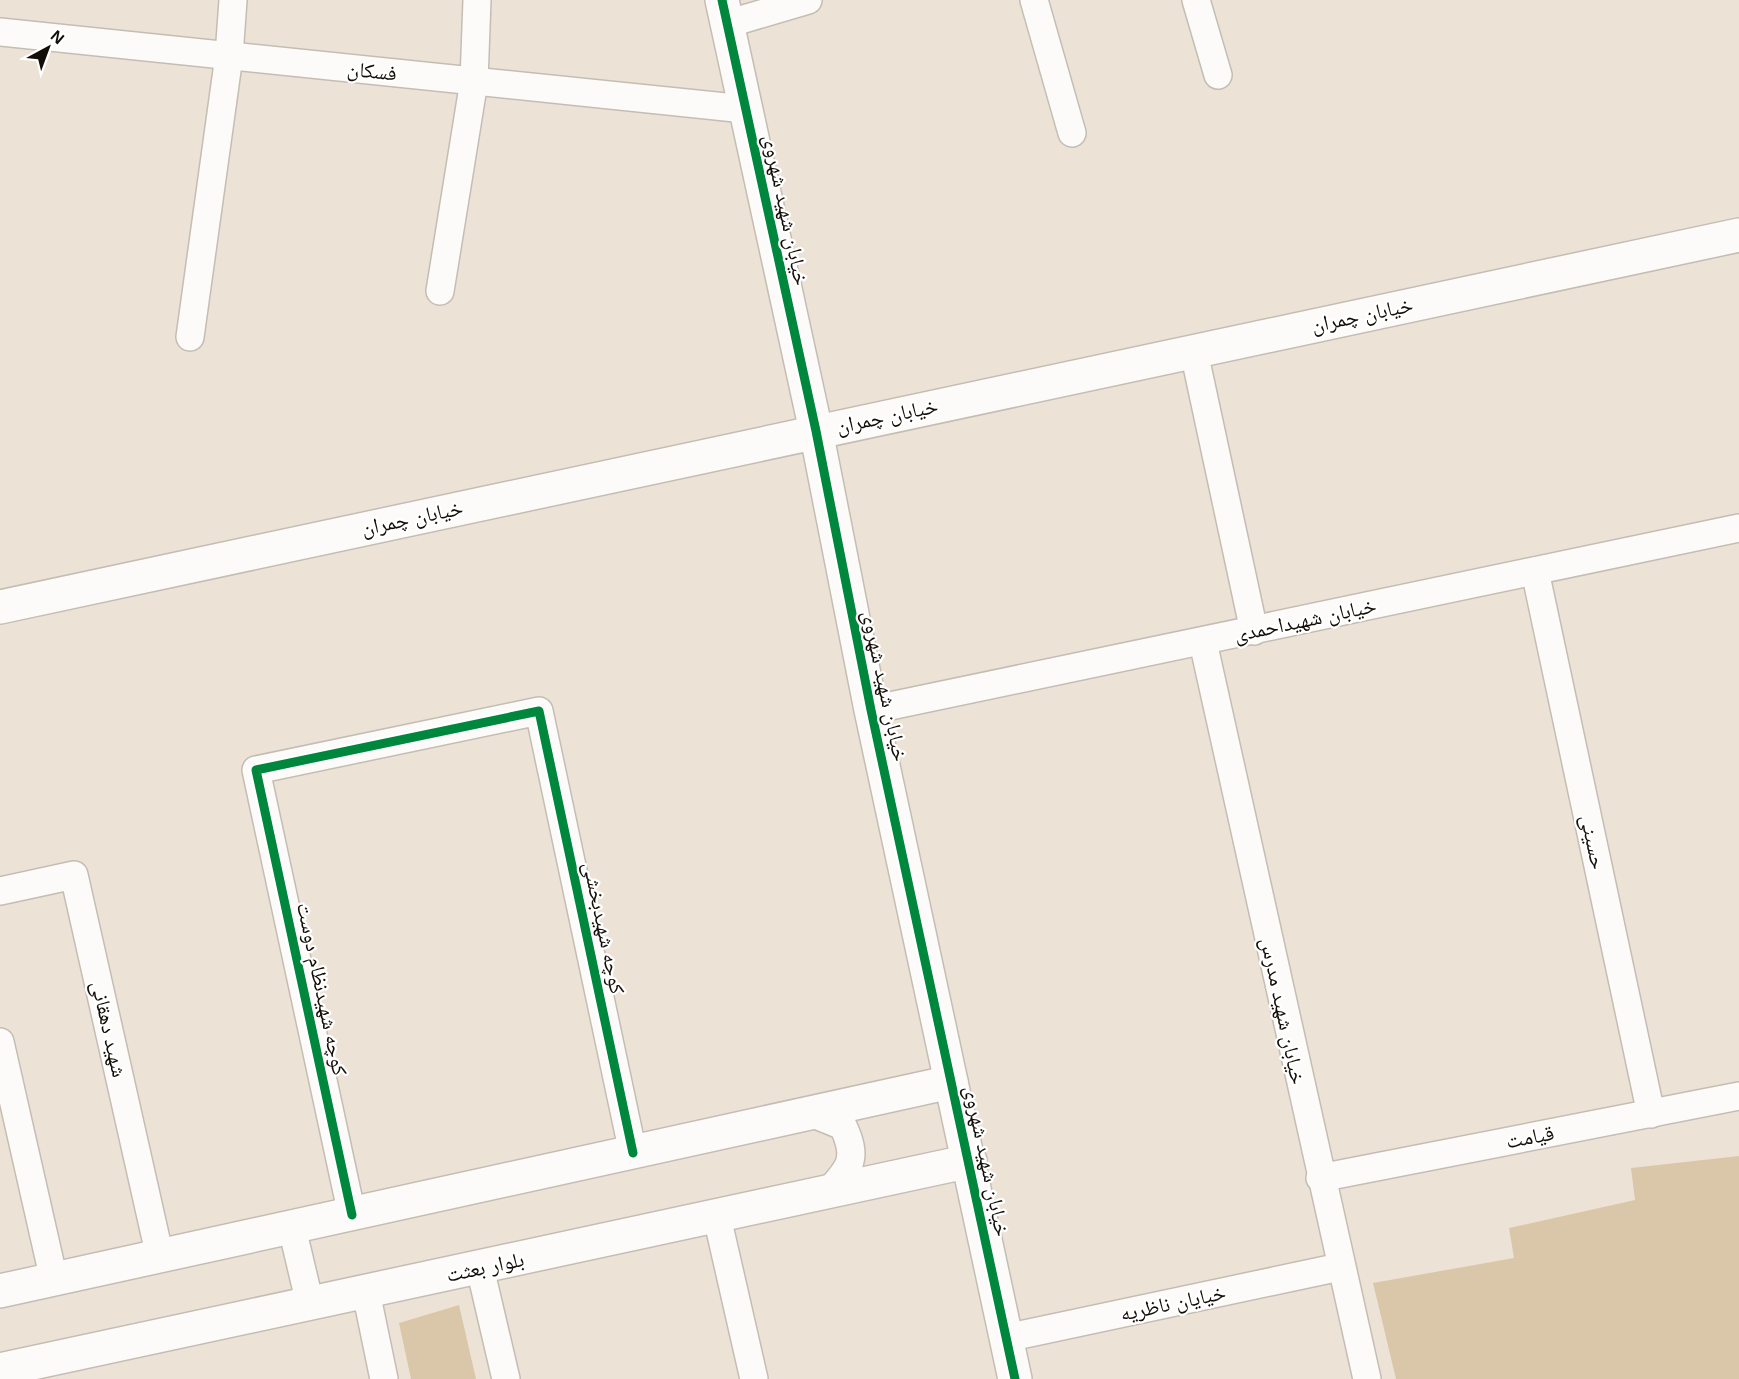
<svg xmlns="http://www.w3.org/2000/svg" width="1739" height="1379" viewBox="0 0 1739 1379" font-family="Arial,'Noto Naskh Arabic',sans-serif">
	<rect width="100%" height="100%" fill="#ece3d6"/>
	<!-- green -->
	<g fill="#dac7a9">
		<path d="M1739,1156V1379H1396L1373,1283L1514,1258L1509,1228L1635,1200L1631,1168Z"/>
		<path d="M459,1305L476,1379H411L399,1323Z"/>
	</g>
	<g fill="none" stroke-linecap="round" stroke-linejoin="round">
		<defs>
			<g id="minor">
				<path d="M1034,0L1072,133"/>
				<path d="M1196,0L1218,75"/>
				<path d="M727,24L808,0"/>
				<path d="M0,32L745,109"/>
				<path d="M440,291L474,81L477,0"/>
				<path d="M190,337L229,56L233,0"/>
				<path d="M1194,352L1254,631"/>
				<path d="M1535,571L1651,1114"/>
				<path d="M1203,642L1367,1379"/>
				<path d="M871,710L1739,528"/>
				<path d="M0,891L74,875L160,1257"/>
				<path d="M0,1042L54,1280"/>
				<path d="M811,1113L843,1126C858,1158 851,1167 829,1191"/>
				<path d="M1320,1178L1739,1096"/>
				<path d="M352,1215L256,770L539,711L633,1153"/>
				<path d="M717,1217L754,1379"/>
				<path d="M292,1228L310,1304"/>
				<path d="M480,1268L506,1379"/>
				<path d="M366,1292L384,1379"/>
				<path d="M1006,1338L1340,1267"/>
			</g>
			<g id="tertiary">
				<path d="M722,0L816,431L871,710L1015,1379"/>
				<path d="M0,1291L951,1082"/>
				<path d="M0,1370L970,1161"/>
			</g>
			<path id="secondary" d="M0,607L1739,235"/>
		</defs>
		<!-- minor casing -->
		<use href="#minor" stroke="#c4bdb3" stroke-width="30"/>
		<!-- tertiary casing -->
		<use href="#tertiary" stroke="#c4bdb3" stroke-width="36"/>
		<!-- secondary casing -->
		<use href="#secondary" stroke="#c4bdb3" stroke-width="36"/>
		<!-- minor -->
		<use href="#minor" stroke="#fcfbf9" stroke-width="27"/>
		<!-- tertiary -->
		<use href="#tertiary" stroke="#fcfbf9" stroke-width="33"/>
		<!-- secondary -->
		<use href="#secondary" stroke="#fcfbf9" stroke-width="33"/>
		<defs>
			<g id="cycleway">
				<path d="M722,0L816,431L871,710L1015,1379"/>
				<path d="M352,1215L256,770L539,711L633,1153"/>
			</g>
		</defs>
		<!-- cycleway casing -->
		<use href="#cycleway" stroke="#fff" stroke-width="13"/>
		<!-- cycleway -->
		<use href="#cycleway" stroke="#00873e" stroke-width="9"/>
	</g>
	<g text-anchor="middle" stroke-width="4.5" stroke-linejoin="round" paint-order="stroke">
		<!-- street labels -->
		<g font-size="21" fill="#120d06" stroke="#fff">
			<text transform="translate(372 71) rotate(6)" y="7">فسکان</text>
			<text transform="translate(786 210) rotate(78)" y="7">خیابان شهید شهروی</text>
			<text transform="translate(1362 315) rotate(-12)" y="7">خیابان چمران</text>
			<text transform="translate(887 416) rotate(-12)" y="7">خیابان چمران</text>
			<text transform="translate(412 518) rotate(-12)" y="7">خیابان چمران</text>
			<text transform="translate(1305 620) rotate(-12)" y="7">خیابان شهیداحمدی</text>
			<text transform="translate(885 686) rotate(78)" y="7">خیابان شهید شهروی</text>
			<text transform="translate(1593 842) rotate(78)" y="7">حسینی</text>
			<text transform="translate(604 928) rotate(78)" y="7">کوچه شهیدبخشی</text>
			<text transform="translate(322 989) rotate(78)" y="7">کوچه شهیدنظام دوست</text>
			<text transform="translate(1283 1011) rotate(78)" y="7">خیابان شهید مدرس</text>
			<text transform="translate(109 1029) rotate(77)" y="7">شهید دهقانی</text>
			<text transform="translate(1530 1137) rotate(-11)" y="7">قیامت</text>
			<text transform="translate(987 1161) rotate(78)" y="7">خیابان شهید شهروی</text>
			<text transform="translate(485 1267) rotate(-12)" y="7">بلوار بعثت</text>
			<text transform="translate(1173 1303) rotate(-12)" y="7">خیایان ناظریه</text>
		</g>
	</g>
	<!-- north arrow -->
	<g transform="translate(48 48) rotate(41)" stroke="#ffffff" stroke-width="4.5" paint-order="stroke">
	<path d="M0-4.5L10 22L0 15L-10 22Z" fill="#120d06"/>
	<text y="-9" font-size="16" font-weight="bold" text-anchor="middle" fill="#120d06">N</text>
	</g>
</svg>
